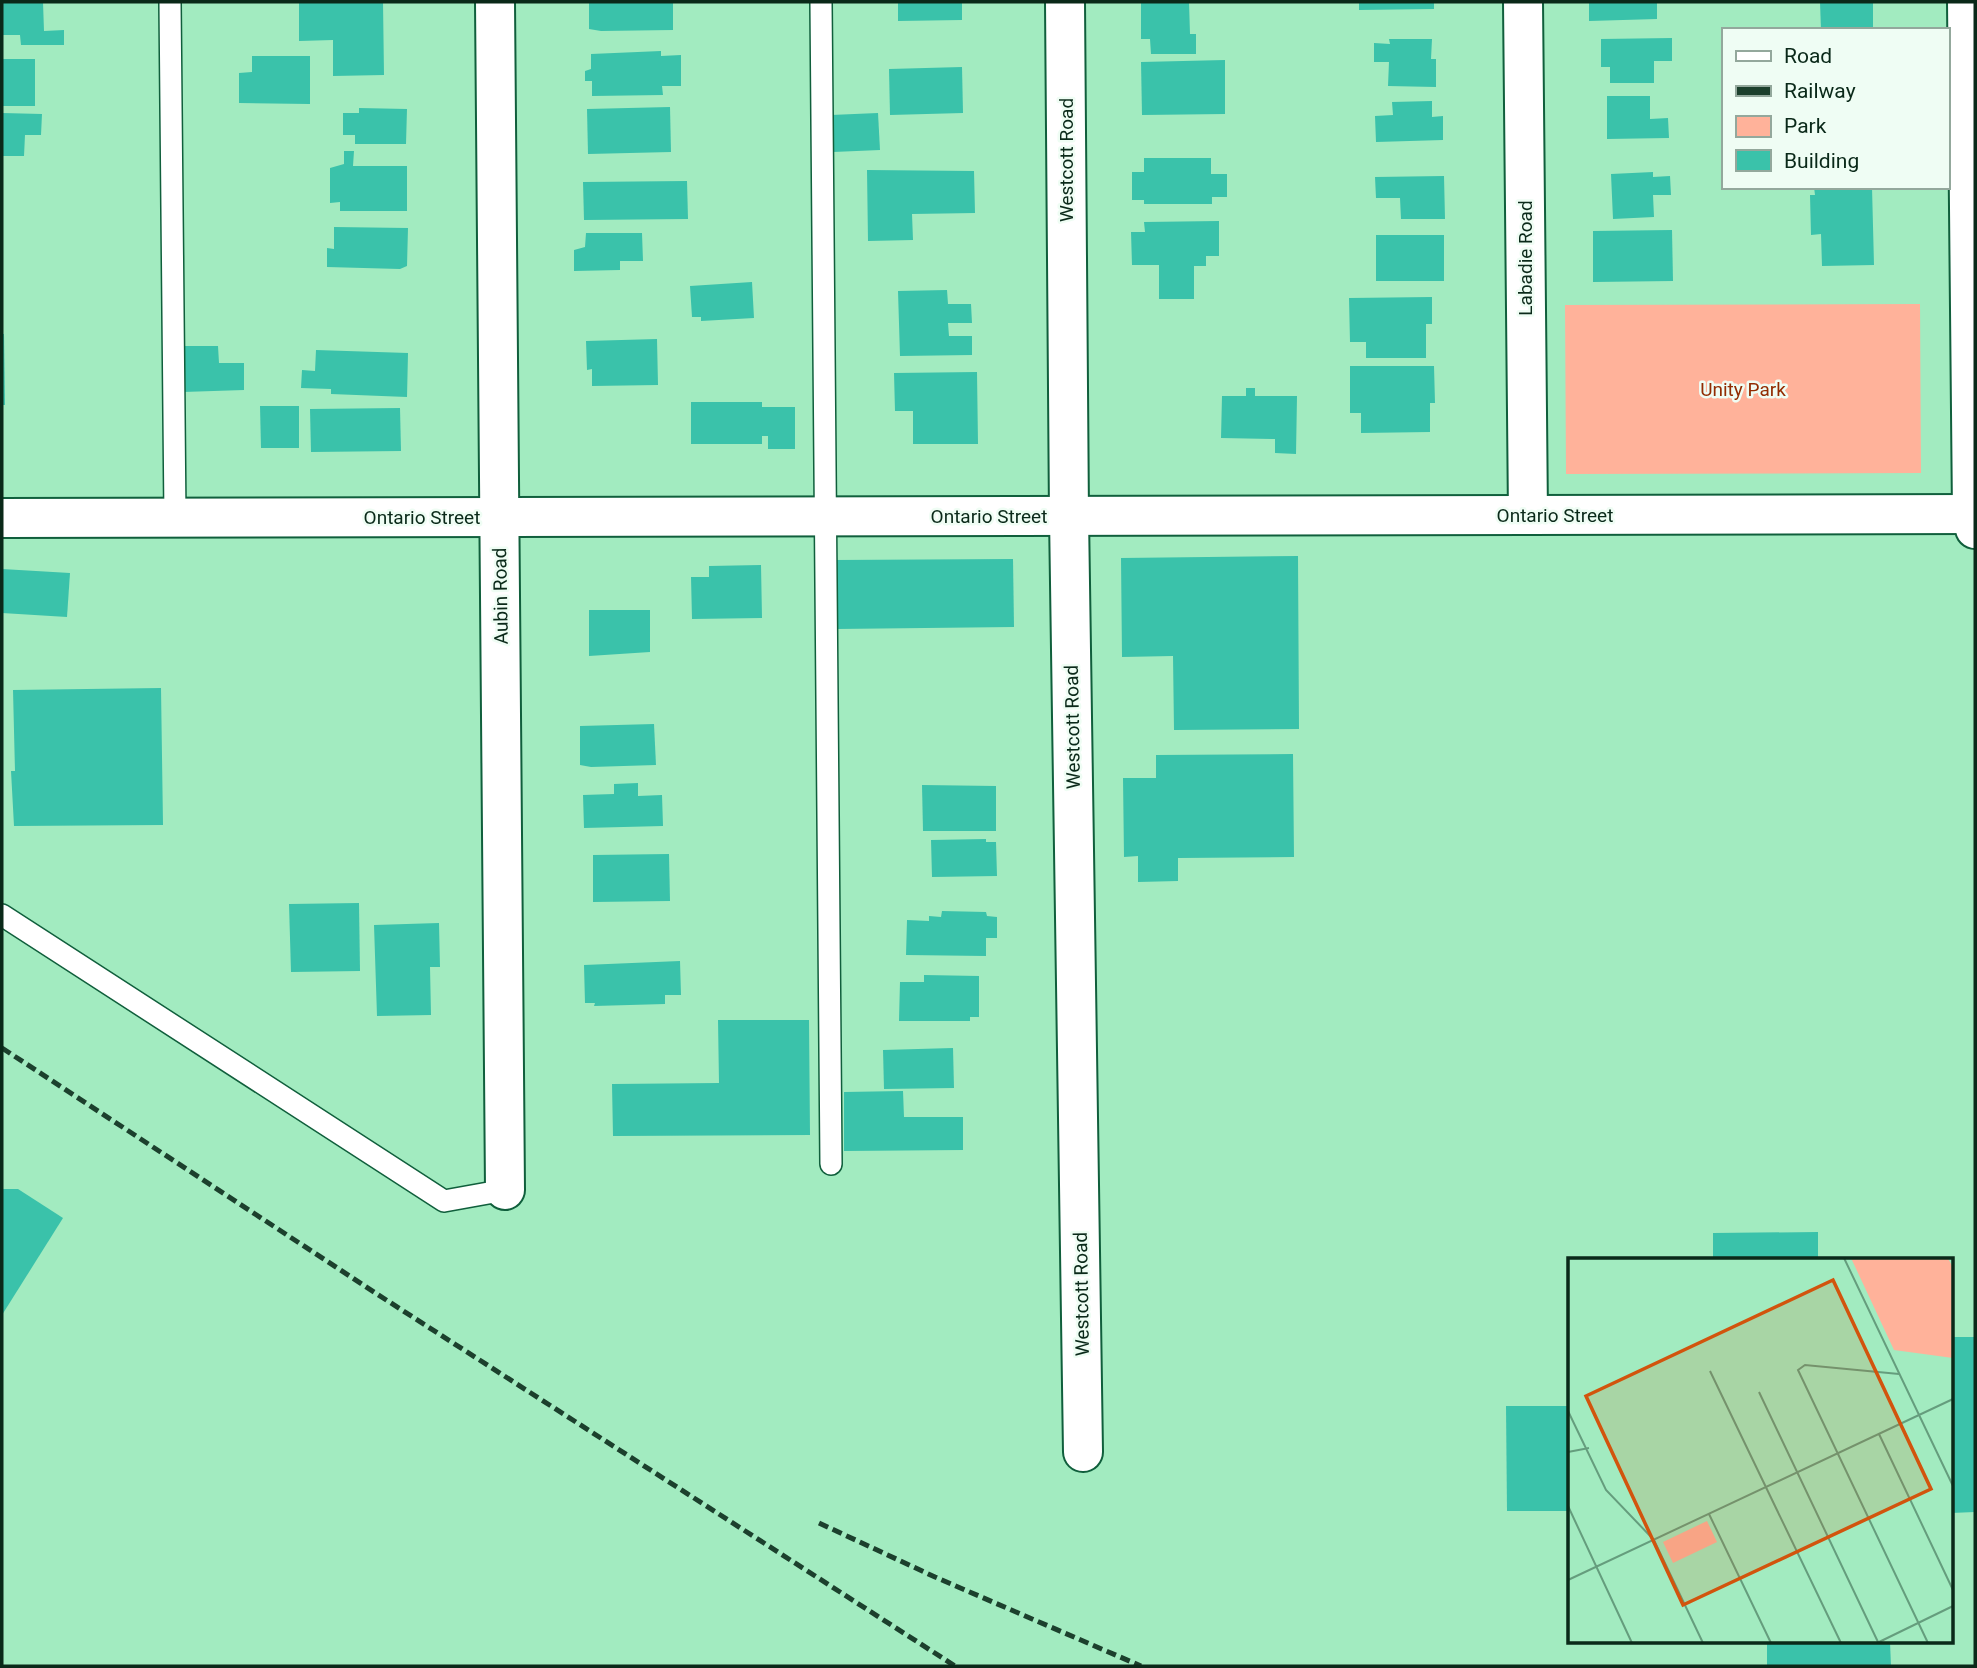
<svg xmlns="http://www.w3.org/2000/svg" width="1977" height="1668" viewBox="0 0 1977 1668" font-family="Roboto,sans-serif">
	<rect width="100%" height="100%" fill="#a2ebc0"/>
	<!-- green -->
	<path fill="#ffb29a" d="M1920,304L1921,473L1566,474L1565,305Z"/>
	<!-- building -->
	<g fill="#3ac2aa">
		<path d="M2,2H43L44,31L64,30V45H21L20,35H2Z"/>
		<path d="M299,2H383L384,75L333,76V40L299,41Z"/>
		<path d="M589,2H673V30L601,31L589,29Z"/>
		<path d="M898,2H962V20L898,21Z"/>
		<path d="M1141,2H1189L1190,34H1196V54H1151L1150,39H1141Z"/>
		<path d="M1359,2H1434V9L1359,10Z"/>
		<path d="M1589,2H1657V19L1589,21Z"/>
		<path d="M1820,2H1873V30H1821Z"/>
		<path d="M1672,38V61H1654V83H1610V67H1601V39Z"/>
		<path d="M1389,39H1432L1431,59H1436V87L1388,86L1389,62H1374V43L1390,44Z"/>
		<path d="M661,51V56L681,55V86H662L663,95L592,96V81H585V71L591,69V54Z"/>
		<path d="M252,56H310V104L239,103V73L252,72Z"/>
		<rect x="2" y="59" width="33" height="47"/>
		<path d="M1225,60V114L1142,115L1141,62Z"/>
		<path d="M962,67L963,113L890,115L889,69Z"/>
		<path d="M1607,96H1650V119L1668,118L1669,138L1607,139Z"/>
		<path d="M1432,101V117L1443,116V140L1376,142L1375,116L1393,115L1392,102Z"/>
		<path d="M670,107L671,152L588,154L587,109Z"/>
		<path d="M359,108L407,109L406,144H355V135H343V113H359Z"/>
		<path d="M2,113L42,114L41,135H25L24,156H2Z"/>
		<path d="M878,113L880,150L833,152L831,115Z"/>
		<path d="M344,151H354L353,166H407V211H340V202L330,203V168L344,164Z"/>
		<path d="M1144,158H1211V174H1227V197H1212V204H1144V200H1132V172H1144Z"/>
		<path d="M867,170L974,171L975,213L912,214L913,240L868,241Z"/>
		<path d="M1653,172V177L1670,176L1671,195H1653L1654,217L1613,219L1611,174Z"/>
		<path d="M1444,176L1445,219H1401L1400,198H1376L1375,177Z"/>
		<path d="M687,181L688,219L584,220L583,182Z"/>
		<path d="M1814,187H1872L1874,265L1822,266L1821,234L1811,235L1810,195H1815Z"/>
		<path d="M1219,221V256H1206V266H1194V299H1159V265H1132L1131,232H1145L1144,222Z"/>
		<path d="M334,227L408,228L407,266L400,269L327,267V248L334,249Z"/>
		<path d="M1672,230L1673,281L1593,282V231Z"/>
		<path d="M586,233H642L643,261H620V270L574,271V250L585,247Z"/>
		<rect x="1376" y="235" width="68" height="46"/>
		<path d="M752,282L754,318L701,321V317H692L690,286Z"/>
		<path d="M947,290L948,304H971L972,323H948L949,336H972V355L900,356L898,291Z"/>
		<path d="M1432,297V324H1426V358H1366V342H1350L1349,298Z"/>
		<path d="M2,334H4L5,405H2Z"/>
		<path d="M657,339L658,385L592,386V369L587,370L586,341Z"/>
		<path d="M183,346H218L219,363H244V390L183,392Z"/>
		<path d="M316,350L408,353L407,397L331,394V389L301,388L302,370L315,371Z"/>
		<path d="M1350,366H1434L1435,403H1430V432L1361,433V413H1350Z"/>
		<path d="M977,372L978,444H913V411H895L894,373Z"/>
		<path d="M1246,388H1255V396H1297L1296,454L1275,453V439L1221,438L1222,396H1246Z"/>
		<path d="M691,402H762V407H795V449H768V436H762V444H691Z"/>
		<path d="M260,406H299V448H261Z"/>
		<path d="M400,408L401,451L311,452L310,409Z"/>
		<path d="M1298,556L1299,729L1174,730L1173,656L1122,657L1121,558Z"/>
		<path d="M1013,559L1014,627L836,629L835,560Z"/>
		<path d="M761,565L762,618L692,619L691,577H709V566Z"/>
		<path d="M2,569L70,573L67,617L2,613Z"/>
		<path d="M589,610H650V652L589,656Z"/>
		<path d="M161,688L163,825L14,826L11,771H15L13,690Z"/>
		<path d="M654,724L656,765L591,767L580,765V726Z"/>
		<path d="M1293,754L1294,857L1178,858V881L1138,882V856L1124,857L1123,778H1156V755Z"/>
		<path d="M638,783V796L662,795L663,826L584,828L583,795L614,794V784Z"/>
		<path d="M922,785L996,786V831H923Z"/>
		<path d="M986,839V842H996L997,876L932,877L931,840Z"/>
		<path d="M669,854L670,901L593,902V855Z"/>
		<path d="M359,903L360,971L291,972L289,904Z"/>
		<path d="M942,911L986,912L987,916L997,917V938H986V956L906,955L907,920L929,921V916L941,917Z"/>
		<path d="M439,923L440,967H430L431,1015L377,1016L374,925Z"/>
		<path d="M680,961L681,995H665V1004L594,1006L595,1003H585L584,965Z"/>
		<path d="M924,975L979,976V1017H970V1021H899L900,982H924Z"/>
		<path d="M718,1020H809L810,1135L613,1136L612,1084L719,1083Z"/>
		<path d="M953,1048L954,1088L884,1089L883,1050Z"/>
		<path d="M903,1091L904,1117H963V1150L844,1151V1092Z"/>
		<path d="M2,1189H18L63,1218L2,1315Z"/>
		<path d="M1818,1232V1260H1713V1233Z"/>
		<path d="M1951,1337H1975V1512L1951,1513Z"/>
		<path d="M1506,1406H1569V1511H1507Z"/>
		<path d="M1767,1642H1890L1891,1666H1767Z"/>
	</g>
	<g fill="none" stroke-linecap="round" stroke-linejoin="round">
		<defs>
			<g id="service">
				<path d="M170,2L175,518"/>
				<path d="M821,2L831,1164"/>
				<path d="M2,915L444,1201L505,1190"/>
			</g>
			<g id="minor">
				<path d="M495,2L505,1190"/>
				<path d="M1065,2L1069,516L1083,1452"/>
				<path d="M1523,2L1528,515"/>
				<path d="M1967,2L1972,514L1975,529"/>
				<path d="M2,518L1975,514"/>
			</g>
		</defs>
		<!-- service casing -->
		<use href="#service" stroke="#105f3c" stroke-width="24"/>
		<!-- minor casing -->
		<use href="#minor" stroke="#105f3c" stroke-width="42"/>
		<!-- service -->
		<use href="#service" stroke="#fff" stroke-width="21"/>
		<!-- minor -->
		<use href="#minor" stroke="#fff" stroke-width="38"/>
		<!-- rail -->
		<g stroke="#1c402d" stroke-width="5" stroke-dasharray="10 5" stroke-linecap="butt">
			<path d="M2,1048L377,1294L955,1666"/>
			<path d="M819,1523L935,1577L1141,1666"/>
		</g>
	</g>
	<g text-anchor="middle" stroke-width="5" stroke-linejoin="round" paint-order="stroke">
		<!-- street labels -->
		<g font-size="19" fill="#0a2919" stroke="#effdf4">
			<text transform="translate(1066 160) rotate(-90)" y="7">Westcott Road</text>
			<text transform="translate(1525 258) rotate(-90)" y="7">Labadie Road</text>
			<text x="1555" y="522">Ontario Street</text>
			<text x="989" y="523">Ontario Street</text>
			<text x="422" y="524">Ontario Street</text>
			<text transform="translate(500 596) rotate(-91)" y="7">Aubin Road</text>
			<text transform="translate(1072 727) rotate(-91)" y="7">Westcott Road</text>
			<text transform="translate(1081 1294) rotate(-91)" y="7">Westcott Road</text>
		</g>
		<!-- park labels -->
		<g font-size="19" fill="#922c02" stroke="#effdf4">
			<text x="1743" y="396">Unity Park</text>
		</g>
	</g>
	<!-- overview -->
	<g transform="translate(1568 1258)">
		<rect width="385" height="385" fill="#a2ebc0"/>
		<path d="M283,0H380L385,10V100L326,92ZM139,263L149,284L105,305L95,284Z" fill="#ffb29a"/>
		<path fill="none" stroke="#659d7d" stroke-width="2" d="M276,0L385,228M142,113L273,385M331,116L237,107L230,112L360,385M191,134L310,384M0,153L38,232L86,282L135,385M311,176L385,332M0,194L21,190M0,248L64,385M141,256L203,385M0,322L385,141M309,385L385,348"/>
		<path fill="#d2540d" fill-opacity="0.15" stroke="#d2540d" stroke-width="3.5" d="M265,22L363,231L115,347L18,138Z"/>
		<rect width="385" height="385" fill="none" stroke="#0a2919" stroke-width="3.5"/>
	</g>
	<!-- border -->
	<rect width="1977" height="1668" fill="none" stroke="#0a2919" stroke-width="7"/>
	<!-- legend -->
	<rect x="1722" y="28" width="228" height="161" fill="#effdf4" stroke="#93a89c" stroke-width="2"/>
	<rect x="1736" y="51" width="35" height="10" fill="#ffffff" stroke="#93a89c" stroke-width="2"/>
	<text x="1784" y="63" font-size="21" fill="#0a2919">Road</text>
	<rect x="1736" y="86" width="35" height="10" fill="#1c402d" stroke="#93a89c" stroke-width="2"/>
	<text x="1784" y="98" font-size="21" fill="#0a2919">Railway</text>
	<rect x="1736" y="116" width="35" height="21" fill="#ffb29a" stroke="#93a89c" stroke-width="2"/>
	<text x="1784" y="133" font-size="21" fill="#0a2919">Park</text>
	<rect x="1736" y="150" width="35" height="21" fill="#3ac2aa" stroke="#93a89c" stroke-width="2"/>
	<text x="1784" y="168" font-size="21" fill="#0a2919">Building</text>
</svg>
